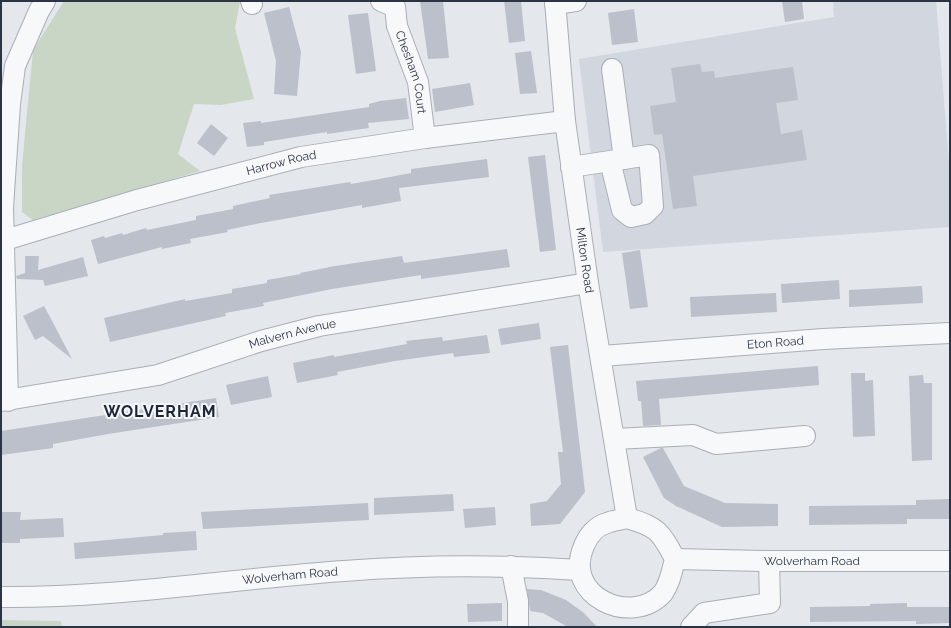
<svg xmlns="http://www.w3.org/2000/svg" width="951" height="628" viewBox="0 0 951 628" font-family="Raleway,sans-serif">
	<rect width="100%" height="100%" fill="#e4e7ec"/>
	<!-- built -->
	<path fill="#d2d6de" d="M833,1H936L950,175V227L603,252L579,59L834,17Z"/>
	<!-- green -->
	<g fill="#c9d6c5">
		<path d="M64,1H240L235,28L254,99L221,105L194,104L178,154L200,171L33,220L22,212V166L33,50Z"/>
		<path d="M1,620L61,621L62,627H1Z"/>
	</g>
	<!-- building -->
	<g fill="#bbc0ca">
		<path d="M420,1H443L449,58L428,59Z"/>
		<path d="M504,1H521L525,41L509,43Z"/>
		<path d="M782,1H802L804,19L785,22Z"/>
		<path d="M289,7L301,52L297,96L274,94L276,61L264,13Z"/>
		<path d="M634,9L638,42L612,45L608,13Z"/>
		<path d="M368,13L376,71L356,74L348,15Z"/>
		<path d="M531,51L537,93L520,94L515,53Z"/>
		<path d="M700,64L702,72L714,71L715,78L793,67L798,100L776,103L781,134L802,130L807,160L693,176L697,206L673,209L662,134L654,135L650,106L676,102L671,68Z"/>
		<path d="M470,83L474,105L435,112L432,89Z"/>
		<path d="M406,98L409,119L368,123L369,128L327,134V132L264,142V145L247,147L243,123L261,121V123L369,107V104L380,101Z"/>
		<path d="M211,124L228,138L214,156L197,143Z"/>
		<path d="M545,155L556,250L540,252L528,157Z"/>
		<path d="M487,159L489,177L399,188L401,201L362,208V205L261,223L227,230L228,232L190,239L191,243L162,249V247L98,264L91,240L104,236L105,238L122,233L123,235L146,228L147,230L196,220V216L233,209V206L270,198L269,195L350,182L351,184L379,179L411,173V169Z"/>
		<path d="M507,249L510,267L421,279V275L332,289L263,303L264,306L225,313L226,316L110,342L104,318L185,299V301L232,293V289L267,283V280L301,274L300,273L335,266L402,256L404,263Z"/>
		<path d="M640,250L648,307L630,309L622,253Z"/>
		<path d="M25,256H39L38,270L83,257L88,276L45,286L43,280L17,279L16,276L25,273Z"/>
		<path d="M839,280L840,299L782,303L781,284Z"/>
		<path d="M922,286L923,303L849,307V290Z"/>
		<path d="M776,293L777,312L691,317L690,297Z"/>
		<path d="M44,306L50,317L72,359L43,336L35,340L23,316Z"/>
		<path d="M539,323L541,339L501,345L498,329Z"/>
		<path d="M487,335L490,353L454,357L453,353L395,361L337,372L338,375L297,383L293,363L334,355V357L407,344L406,341L442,337L443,341Z"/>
		<path d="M568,345L585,492L560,524L531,526L530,504L547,501L561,484L558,452H563L550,347Z"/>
		<path d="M818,366L819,385L659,399L661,425L643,426L641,401H638L636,381Z"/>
		<path d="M851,373H865V381L873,380L875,436L853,437Z"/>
		<path d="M923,375L924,383H932V460L912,461L909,376Z"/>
		<path d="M268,376L272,397L231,405L226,385Z"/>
		<path d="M216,398L219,417L108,434L53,444V448L1,455V431Z"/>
		<path d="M661,448H663L684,486L725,503L778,504V526L722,527L676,506L664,498L643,457Z"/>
		<path d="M453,494L454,511L374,515V498Z"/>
		<path d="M950,499V519H907V524L809,525V506L916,505V500Z"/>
		<path d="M368,503L369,520L203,529L201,512Z"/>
		<path d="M495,507L496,525L465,528L463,509Z"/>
		<path d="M1,512H21L20,520L63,518L64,537L20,539V543H2Z"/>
		<path d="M196,531L197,550L75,559L74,543L163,535V533Z"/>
		<path d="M527,589L541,590L566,600L584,613L597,627H568L543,613L530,611Z"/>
		<path d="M502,603V621L468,622L467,604Z"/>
		<path d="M907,603V607H950V623L916,624V621L810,622V607L870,606V604Z"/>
	</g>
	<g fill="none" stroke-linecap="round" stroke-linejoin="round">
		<defs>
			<g id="minor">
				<path d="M251,1L252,4"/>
				<path id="s1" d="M381,1L395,7L397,26L418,82L425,138"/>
				<path id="s2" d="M555,1L565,121L588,283L627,518"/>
				<path d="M555,4L576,1"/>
				<path d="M612,69L624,159"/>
				<path d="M571,167L649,155L653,206L645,214L631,217L622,210L610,161"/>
				<path id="s3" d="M5,240L137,200L301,157L425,138L565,121"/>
				<path id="s4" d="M602,356L823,339L950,333"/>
				<path id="s5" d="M1,401L158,375L261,341L319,326L588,283"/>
				<path d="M8,401L3,207L10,104L15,66L39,11L45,1"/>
				<path d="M615,439L693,435L716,444L805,436"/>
				<path d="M627,518C657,526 661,532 675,559C672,571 670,583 663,593C631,628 562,595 584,546C588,536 596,526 607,523C613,520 621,520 627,518Z"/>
				<path id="s6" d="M675,559L769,561H950"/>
				<path d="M511,566L518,601V627"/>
				<path id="s7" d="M1,597C116,598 230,579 344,571C422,565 502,565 580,570"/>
				<path d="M691,627L704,613L770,603L769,561"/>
			</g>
		</defs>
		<!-- minor casing -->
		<use href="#minor" stroke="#a9aeb7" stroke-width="22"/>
		<!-- minor -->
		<use href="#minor" stroke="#f7f8fa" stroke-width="20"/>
	</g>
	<g text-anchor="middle" stroke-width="4" stroke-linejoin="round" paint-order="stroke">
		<!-- street labels -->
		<g font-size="12" fill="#2b3445" stroke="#f4f6f9">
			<text dy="4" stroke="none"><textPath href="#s1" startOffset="83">Chesham Court</textPath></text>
			<text dy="4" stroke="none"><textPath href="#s3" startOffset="287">Harrow Road</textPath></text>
			<text dy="4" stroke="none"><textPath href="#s2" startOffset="261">Milton Road</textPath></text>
			<text dy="4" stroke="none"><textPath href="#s5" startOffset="300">Malvern Avenue</textPath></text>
			<text dy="4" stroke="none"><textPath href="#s4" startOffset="174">Eton Road</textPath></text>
			<text dy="4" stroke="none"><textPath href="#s6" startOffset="137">Wolverham Road</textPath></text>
			<text dy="4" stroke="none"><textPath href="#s7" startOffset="290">Wolverham Road</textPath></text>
		</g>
		<!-- district labels -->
		<g font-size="16" font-weight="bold" letter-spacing="1" fill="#1d2536" stroke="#f4f6f9">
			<text x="160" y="417">WOLVERHAM</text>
		</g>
	</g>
	<!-- border -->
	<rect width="951" height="628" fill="none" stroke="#2b3445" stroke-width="4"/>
</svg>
